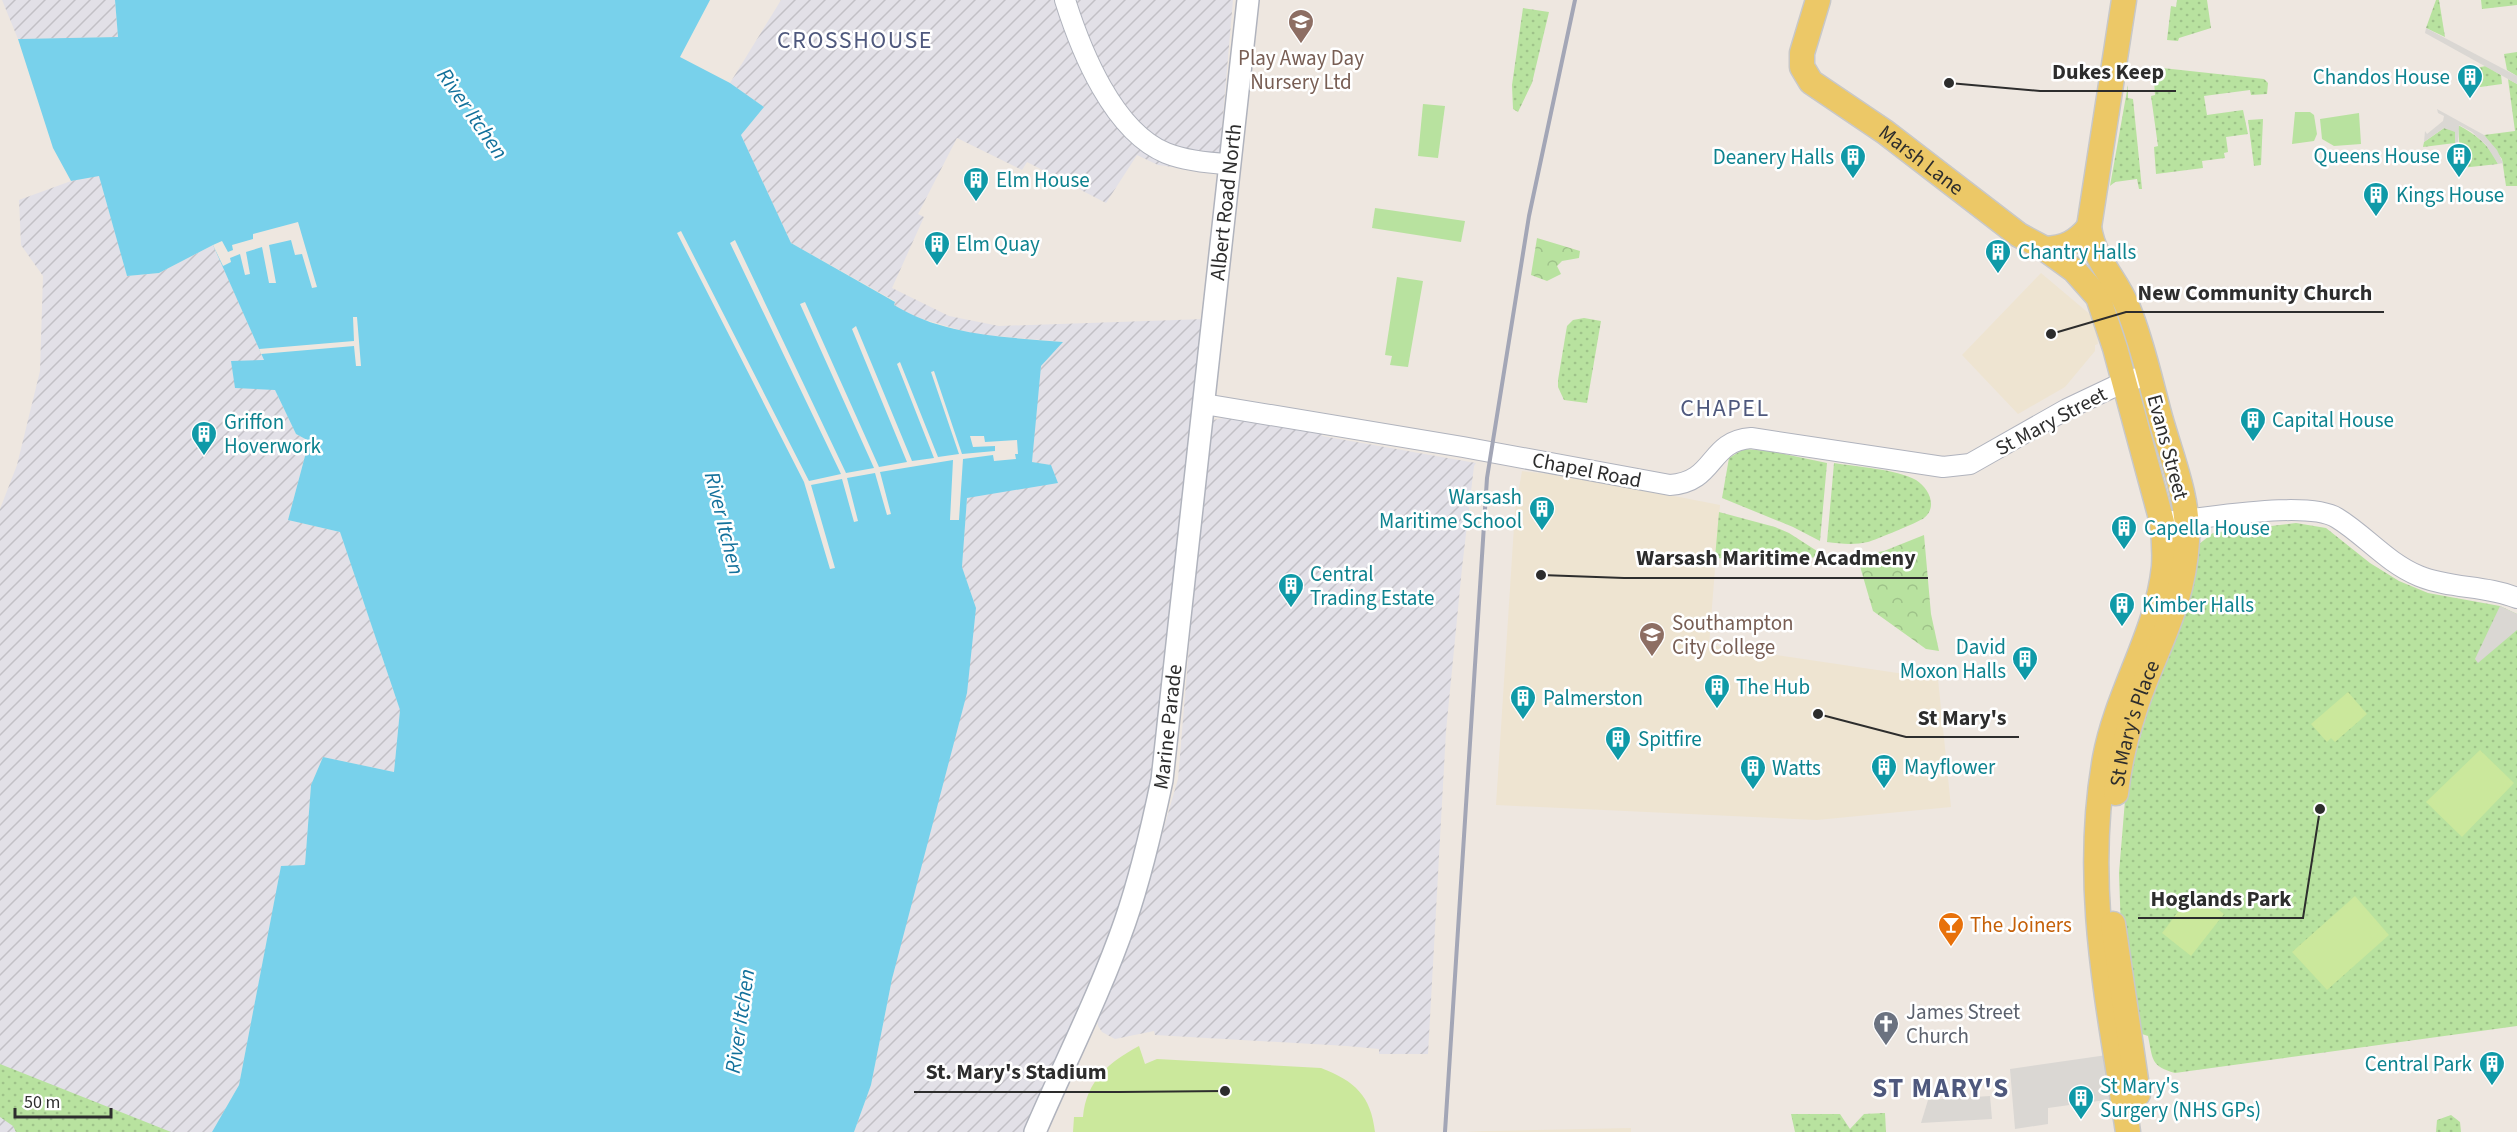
<svg xmlns="http://www.w3.org/2000/svg" width="2517" height="1132" viewBox="0 0 2517 1132" font-family="'Source Sans 3',sans-serif">
	<defs>
		<pattern id="industrial-furrows" width="10" height="10" patternUnits="userSpaceOnUse" patternTransform="scale(1.5)"><rect width="10" height="10" fill="#e2e0e7"/><path d="M-1 1l2-2M0 10L10 0M9 11l2-2" fill="none" stroke="#c2c0c6"/></pattern>
		<pattern id="grass-dots" width="8" height="8" patternUnits="userSpaceOnUse" patternTransform="scale(1.5)"><rect width="8" height="8" fill="#b8e29f"/><path d="M2 2h.1M6 6h.1" fill="none" stroke="#9ec289" stroke-width="1.8" stroke-linecap="round"/></pattern>
		<pattern id="forest-crowns" width="20" height="18" patternUnits="userSpaceOnUse" patternTransform="scale(1.5)"><rect width="20" height="18" fill="#b8e29f"/><path d="M2 6a3 3 0 1 1 6 0M12 15a3 3 0 1 1 6 0" fill="none" stroke="#9ec289"/></pattern>
	</defs>
	<rect width="100%" height="100%" fill="#eee7e0"/>
	<!-- industrial -->
	<g fill="url(#industrial-furrows)">
		<path d="M2,0H115L118,37L18,39Z"/>
		<path d="M781,0H1233L1218,173L1158,165L1137,155L1106,203L1027,162L1022,170L957,138L918,214L924,217L892,288L949,316L999,326L1205,319L1155,761L1138,847L1101,965L1023,1132H854L871,1085L892,979L976,608L962,567L967,497L1051,465L1032,462L1038,386L1041,366L1063,342L974,334L909,315L894,305L895,301L791,243L741,135L764,107L730,83Z"/>
		<path d="M99,175L127,276L159,273L213,245L264,360L275,390L296,434L309,441L288,520L340,532L400,710L394,772L323,757L311,785L305,866L281,867L239,1085L212,1132H0V509L17,465L40,371L43,276L21,245L19,200L71,181Z"/>
		<path d="M1229,417L1322,427V436L1476,463L1474,466L1462,568L1446,731L1428,1054H1379V1049L1347,1046L1155,1035L1154,1031L1115,1039L1102,1032L1098,1026L1097,1018L1154,862L1178,779L1208,421Z"/>
	</g>
	<!-- education -->
	<g fill="#eee4d1">
		<path d="M2041,273L2092,316L2093,321H2096L2098,344L2095,345V351L2065,387L2018,414L1962,355Z"/>
		<path d="M1522,471L1577,477L1720,505L1709,645L1938,679L1951,807L1817,820L1496,805L1515,511Z"/>
		<path d="M1631,1128V1132H1465L1484,1131Z"/>
	</g>
	<!-- grass -->
	<g fill="url(#grass-dots)">
		<path d="M2177,0H2207L2211,28L2179,38L2178,41L2167,40L2171,6L2176,7Z"/>
		<path d="M2436,0H2439L2445,37L2426,28Z"/>
		<path d="M2481,0H2517V5L2482,9Z"/>
		<path d="M1523,8L1549,12L1532,83L1518,112L1513,109L1512,85Z"/>
		<path d="M2517,52V76L2507,70L2504,54Z"/>
		<path d="M2486,66L2501,75L2502,84L2473,88L2470,69Z"/>
		<path d="M2153,67L2264,79L2268,83L2267,94L2251,95L2250,90L2204,96L2207,115L2243,110L2248,134L2226,137L2228,152L2224,153L2225,158L2202,161L2203,168L2156,174L2154,147L2158,146L2151,96L2155,95Z"/>
		<path d="M2508,79L2517,84V186H2506L2502,159L2484,135L2515,131Z"/>
		<path d="M2128,85V98L2133,99L2142,189H2139L2137,179L2115,182L2110,186Z"/>
		<path d="M2263,119L2261,165L2254,166L2248,120Z"/>
		<path d="M2458,125C2475,134 2490,145 2498,164L2461,168Z"/>
		<path d="M2444,128L2455,131V143L2423,147L2424,142Z"/>
		<path d="M1584,318L1601,321L1587,403L1564,400L1558,387V380L1567,326L1573,320Z"/>
		<path d="M1744,449L1769,451L1827,463L1820,541L1793,527L1722,498L1729,458Z"/>
		<path d="M1834,463C1857,467 1896,469 1916,480C1929,488 1938,507 1924,518C1919,522 1875,540 1868,542C1855,545 1841,544 1827,542Z"/>
		<path d="M1719,512L1775,527L1789,533L1817,551L1816,557L1810,558L1754,552L1740,559L1715,558Z"/>
		<path d="M2296,523L2326,528L2370,563L2399,581L2428,593L2500,606L2517,614V1026L2175,1073C2150,1066 2153,1059 2148,1036L2139,1033L2121,932L2119,873L2126,788L2149,706L2182,622L2199,544L2213,533Z"/>
		<path d="M0,1064L171,1132H16L13,1126L0,1117Z"/>
		<path d="M1885,1113L1886,1132H1795L1791,1114H1840L1850,1129L1864,1114Z"/>
		<path d="M2451,1115L2460,1122L2461,1132H2436L2437,1120Z"/>
	</g>
	<!-- forest -->
	<g fill="url(#forest-crowns)">
		<path d="M1537,238L1580,251L1579,258L1562,261L1557,266L1561,274L1547,281L1531,275Z"/>
		<path d="M1924,535L1931,614L1939,651L1926,649L1873,611L1857,556L1884,551Z"/>
	</g>
	<!-- garden -->
	<g fill="#b8e29f">
		<path d="M1423,104L1445,106L1438,158L1418,156Z"/>
		<path d="M2295,112H2310L2314,115L2317,134L2314,141L2292,144Z"/>
		<path d="M2359,113L2361,144L2334,146L2322,139L2320,119Z"/>
		<path d="M1375,208L1465,221L1461,242L1372,228Z"/>
		<path d="M1397,277L1423,281L1408,367L1390,365L1392,356L1385,355Z"/>
	</g>
	<!-- pitch -->
	<g fill="#cbe89c">
		<path d="M2348,692L2367,714L2335,742L2331,738L2327,742L2311,724Z"/>
		<path d="M2480,750L2514,783L2462,837L2426,802Z"/>
		<path d="M2194,891L2224,914L2191,956L2162,933Z"/>
		<path d="M2355,896L2389,935L2327,990L2292,952Z"/>
		<path d="M1139,1046L1145,1064L1157,1059L1321,1068C1355,1081 1371,1096 1375,1132H1073L1074,1117H1083C1086,1081 1109,1062 1139,1046Z"/>
	</g>
	<!-- plaza -->
	<g fill="#dad7d3">
		<path d="M2426,28L2517,76V84L2425,33Z"/>
		<path d="M2437,109L2484,135L2497,150L2503,163L2498,164L2486,145L2472,132L2459,125L2458,142L2455,143V132L2444,128L2424,142L2425,131L2427,134L2443,121L2444,116L2438,113Z"/>
		<path d="M2500,606L2517,614V630L2478,663L2475,659Z"/>
		<path d="M2107,1055L2113,1099L2048,1108V1124L2015,1129L2010,1069Z"/>
		<path d="M1990,1096L1992,1119L1921,1123L1928,1100Z"/>
	</g>
	<!-- water -->
	<path fill="#78d1eb" d="M115,0H710L680,57L730,83L764,107L741,135L791,243L895,302L894,305C944,336 1006,337 1063,342L1041,366L1032,462L1051,465L1058,483L967,498L962,567L976,608L967,693L892,979L871,1085L854,1132H212L239,1085L281,866L305,865L311,785L323,757L394,772L400,710L340,532L288,520L309,441L296,434L275,390L235,388L231,361L264,360L213,245L159,273L127,276L99,176L71,181L53,148L18,39L118,37Z"/>
	<!-- pier -->
	<g fill="#eee7e0">
		<path d="M298,222L317,287L312,288L302,254L295,255L291,240L269,245L276,283H269L262,247L246,252L250,274L245,275L240,254L230,258L231,262L223,266L213,245L222,241L228,252L233,250L232,245L253,239V234Z"/>
		<path d="M681,231L809,481L841,474L730,243L735,240L846,473L874,468L800,304L805,302L879,467L907,462L852,329L856,326L912,461L934,458L897,364L900,362L938,457L959,454L931,372L934,371L962,454L995,451V446L973,447L970,436H984L985,442L1017,440L1018,454H1015L1016,459L994,461L993,455L963,459L959,520H950L953,460L880,472L891,514L887,515L875,473L847,478L858,521L854,522L842,479L811,485L835,568L830,569L804,482L677,233Z"/>
		<path d="M353,317H357L361,366H356L354,346L261,354L259,349L354,341Z"/>
	</g>
	<g fill="none" stroke-linecap="round" stroke-linejoin="round">
		<defs>
			<g id="tertiary">
				<path d="M1065,0C1081,51 1113,131 1166,153C1186,161 1208,163 1229,164"/>
				<path d="M1204,404L1463,447L1670,485C1716,482 1708,441 1751,438L1943,467L1970,464L2067,409L2124,382L2149,375"/>
				<path d="M2173,521C2211,518 2307,500 2337,518C2365,535 2387,563 2419,576C2451,589 2485,585 2517,598"/>
			</g>
			<g id="secondary">
				<path id="s1" d="M1035,1132C1065,1062 1100,994 1125,922C1141,876 1152,828 1162,780L1248,0"/>
			</g>
			<g id="primary">
				<path id="s2" d="M1818,0L1802,53V67L1811,82L1885,132L2019,235L2045,249L2074,270L2098,297L2115,348L2162,522C2164,537 2165,552 2164,567C2157,634 2117,692 2105,758C2082,887 2109,1005 2128,1132"/>
				<path d="M2045,249C2065,248 2077,242 2089,227"/>
				<path id="s3" d="M2116,793C2119,765 2126,736 2135,709C2155,648 2183,609 2187,541C2189,499 2171,456 2160,417C2150,380 2142,342 2128,308C2116,278 2094,261 2089,227L2124,0"/>
				<path d="M2113,924L2138,1094"/>
			</g>
		</defs>
		<!-- tertiary casing -->
		<use href="#tertiary" stroke="#b0b3bd" stroke-width="22"/>
		<!-- secondary casing -->
		<use href="#secondary" stroke="#b0b3bd" stroke-width="24"/>
		<!-- primary casing -->
		<use href="#primary" stroke="#c8c8c8" stroke-width="27"/>
		<!-- tertiary -->
		<use href="#tertiary" stroke="#fff" stroke-width="20"/>
		<!-- secondary -->
		<use href="#secondary" stroke="#fff" stroke-width="21"/>
		<!-- primary -->
		<use href="#primary" stroke="#ecc867" stroke-width="24"/>
		<!-- rail -->
		<path stroke="#a3a6b6" stroke-width="4" d="M1445,1132L1487,478L1529,216L1575,0"/>
	</g>
	<!-- icons -->
	<defs>
		<symbol id="school-pin" viewBox="-11 -11 22 30"><path d="M0 17L-7.5 6A9.5 9.5 0 1 1 7.5 6Z" fill="#8d6e63" stroke="#fff"/><path d="M0-5L7-2L0 1L-7-2ZM-4 1L0 2.5L4 1V4Q0 6-4 4Z" fill="#fff"/></symbol>
		<symbol id="building-pin" viewBox="-11 -11 22 30"><path d="M0 17L-7.5 6A9.5 9.5 0 1 1 7.5 6Z" fill="#0f9aa8" stroke="#fff"/><path d="M-4-6H4V6H1V3H-1V6H-4ZM-2.5-4.3h1.7v1.8h-1.7ZM.8-4.3h1.7v1.8H.8ZM-2.5-1h1.7V.8h-1.7ZM.8-1h1.7V.8H.8Z" fill="#fff"/></symbol>
		<symbol id="university-pin" viewBox="-11 -11 22 30"><path d="M0 17L-7.5 6A9.5 9.5 0 1 1 7.5 6Z" fill="#8d6e63" stroke="#fff"/><path d="M0-5L7-2L0 1L-7-2ZM-4 1L0 2.5L4 1V4Q0 6-4 4Z" fill="#fff"/></symbol>
		<symbol id="bar-pin" viewBox="-11 -11 22 30"><path d="M0 17L-7.5 6A9.5 9.5 0 1 1 7.5 6Z" fill="#e8710a" stroke="#fff"/><path d="M-6-5H6L.8 .8V4.5H3.5V6h-7V4.5H-.8V.8Z" fill="#fff"/></symbol>
		<symbol id="church-pin" viewBox="-11 -11 22 30"><path d="M0 17L-7.5 6A9.5 9.5 0 1 1 7.5 6Z" fill="#6b7280" stroke="#fff"/><path d="M-1.2-6h2.4v3.5h3.3v2.4h-3.3V6h-2.4V-.1h-3.3v-2.4h3.3Z" fill="#fff"/></symbol>
	</defs>
	<g fill-rule="evenodd">
		<use href="#school-pin" x="1286" y="7" width="30" height="40"/>
		<use href="#building-pin" x="2455" y="62" width="30" height="40"/>
		<use href="#building-pin" x="2444" y="141" width="30" height="40"/>
		<use href="#building-pin" x="1838" y="142" width="30" height="40"/>
		<use href="#building-pin" x="961" y="165" width="30" height="40"/>
		<use href="#building-pin" x="2361" y="180" width="30" height="40"/>
		<use href="#building-pin" x="922" y="229" width="30" height="40"/>
		<use href="#building-pin" x="1983" y="237" width="30" height="40"/>
		<use href="#building-pin" x="2238" y="405" width="30" height="40"/>
		<use href="#building-pin" x="189" y="419" width="30" height="40"/>
		<use href="#building-pin" x="1527" y="494" width="30" height="40"/>
		<use href="#building-pin" x="2109" y="513" width="30" height="40"/>
		<use href="#building-pin" x="1276" y="571" width="30" height="40"/>
		<use href="#building-pin" x="2107" y="590" width="30" height="40"/>
		<use href="#university-pin" x="1637" y="620" width="30" height="40"/>
		<use href="#building-pin" x="2010" y="644" width="30" height="40"/>
		<use href="#building-pin" x="1702" y="672" width="30" height="40"/>
		<use href="#building-pin" x="1508" y="683" width="30" height="40"/>
		<use href="#building-pin" x="1603" y="724" width="30" height="40"/>
		<use href="#building-pin" x="1869" y="752" width="30" height="40"/>
		<use href="#building-pin" x="1738" y="753" width="30" height="40"/>
		<use href="#bar-pin" x="1936" y="910" width="30" height="40"/>
		<use href="#church-pin" x="1871" y="1009" width="30" height="40"/>
		<use href="#building-pin" x="2477" y="1049" width="30" height="40"/>
		<use href="#building-pin" x="2066" y="1083" width="30" height="40"/>
	</g>
	<g text-anchor="middle" stroke-width="5" stroke-linejoin="round" paint-order="stroke">
		<!-- education labels -->
		<g font-size="21" fill="#785e54" stroke="#fff">
			<text x="1301" y="65">Play Away Day<tspan x="1301" dy="24">Nursery Ltd</tspan></text>
			<text x="1672" y="630" text-anchor="start">Southampton<tspan x="1672" dy="24">City College</tspan></text>
		</g>
		<!-- culture labels -->
		<g font-size="21" fill="#0d838f" stroke="#fff" text-anchor="start">
			<text x="2450" y="84" text-anchor="end">Chandos House</text>
			<text x="2440" y="163" text-anchor="end">Queens House</text>
			<text x="1834" y="164" text-anchor="end">Deanery Halls</text>
			<text x="996" y="187">Elm House</text>
			<text x="2396" y="202">Kings House</text>
			<text x="956" y="251">Elm Quay</text>
			<text x="2018" y="259">Chantry Halls</text>
			<text x="2272" y="427">Capital House</text>
			<text x="224" y="429">Griffon<tspan x="224" dy="24">Hoverwork</tspan></text>
			<text x="1522" y="504" text-anchor="end">Warsash<tspan x="1522" dy="24">Maritime School</tspan></text>
			<text x="2144" y="535">Capella House</text>
			<text x="1310" y="581">Central<tspan x="1310" dy="24">Trading Estate</tspan></text>
			<text x="2142" y="612">Kimber Halls</text>
			<text x="2006" y="654" text-anchor="end">David<tspan x="2006" dy="24">Moxon Halls</tspan></text>
			<text x="1736" y="694">The Hub</text>
			<text x="1543" y="705">Palmerston</text>
			<text x="1638" y="746">Spitfire</text>
			<text x="1904" y="774">Mayflower</text>
			<text x="1772" y="775">Watts</text>
			<text x="2472" y="1071" text-anchor="end">Central Park</text>
			<text x="2100" y="1093">St Mary's<tspan x="2100" dy="24">Surgery (NHS GPs)</tspan></text>
		</g>
		<!-- street labels -->
		<g font-size="21" fill="#2d2d2d" stroke="#fff">
			<text dy="7" stroke="none"><textPath href="#s2" startOffset="222">Marsh Lane</textPath></text>
			<text dy="7" stroke="none"><textPath href="#s1" startOffset="957">Albert Road North</textPath></text>
			<text transform="translate(2051 421) rotate(-28)" y="7">St Mary Street</text>
			<text transform="translate(2168 447) rotate(75)" y="7">Evans Street</text>
			<text transform="translate(1587 470) rotate(11)" y="7">Chapel Road</text>
			<text dy="7" stroke="none"><textPath href="#s3" startOffset="72">St Mary's Place</textPath></text>
			<text dy="7" stroke="none"><textPath href="#s1" startOffset="429">Marine Parade</textPath></text>
		</g>
		<!-- food labels -->
		<g font-size="21" fill="#c56008" stroke="#fff" text-anchor="start">
			<text x="1970" y="932">The Joiners</text>
		</g>
		<!-- worship labels -->
		<g font-size="21" fill="#5b616d" stroke="#fff" text-anchor="start">
			<text x="1906" y="1019">James Street<tspan x="1906" dy="24">Church</tspan></text>
		</g>
		<!-- water labels -->
		<g font-size="22" font-style="italic" fill="#13719b" stroke="#fff">
			<text transform="translate(473 113) rotate(55)" y="8">River Itchen</text>
			<text transform="translate(725 523) rotate(76)" y="8">River Itchen</text>
			<text transform="translate(739 1021) rotate(-82)" y="8">River Itchen</text>
		</g>
		<!-- quarter labels -->
		<g font-size="24" letter-spacing="1.5" fill="#4e587d" stroke="#fff">
			<text x="855" y="48">CROSSHOUSE</text>
			<text x="1725" y="416">CHAPEL</text>
		</g>
		<!-- district labels -->
		<g font-size="27" font-weight="bold" letter-spacing="1.5" fill="#4e587d" stroke="#fff">
			<text x="1941" y="1097">ST MARY'S</text>
		</g>
	</g>
	<!-- callouts -->
	<path fill="none" stroke="#2d2d2d" stroke-width="2" d="M1949 83L2040 91H2176M2051 334L2126 312H2384M1541 575L1624 578H1928M1818 714L1906 737H2019M2320 809L2303 918H2138M1225 1091L1119 1092H914"/>
	<g fill="#2d2d2d" stroke="#fff" stroke-width="2">
		<circle cx="1949" cy="83" r="6"/>
		<circle cx="2051" cy="334" r="6"/>
		<circle cx="1541" cy="575" r="6"/>
		<circle cx="1818" cy="714" r="6"/>
		<circle cx="2320" cy="809" r="6"/>
		<circle cx="1225" cy="1091" r="6"/>
	</g>
	<g font-size="22" text-anchor="middle" font-weight="bold" fill="#2d2d2d" stroke="#fff" stroke-width="5" stroke-linejoin="round" paint-order="stroke">
		<text x="2108" y="79">Dukes Keep</text>
		<text x="2255" y="300">New Community Church</text>
		<text x="1776" y="565">Warsash Maritime Acadmeny</text>
		<text x="1962" y="725">St Mary's</text>
		<text x="2221" y="906">Hoglands Park</text>
		<text x="1016" y="1079">St. Mary's Stadium</text>
	</g>
	<!-- scale -->
	<path d="M15 1108v9h96v-9" fill="none" stroke="#2d2d2d" stroke-width="3"/>
	<text x="24" y="1108" font-size="18" fill="#2d2d2d" stroke="#ffffff" stroke-width="4.5" paint-order="stroke">50 m</text>
</svg>
